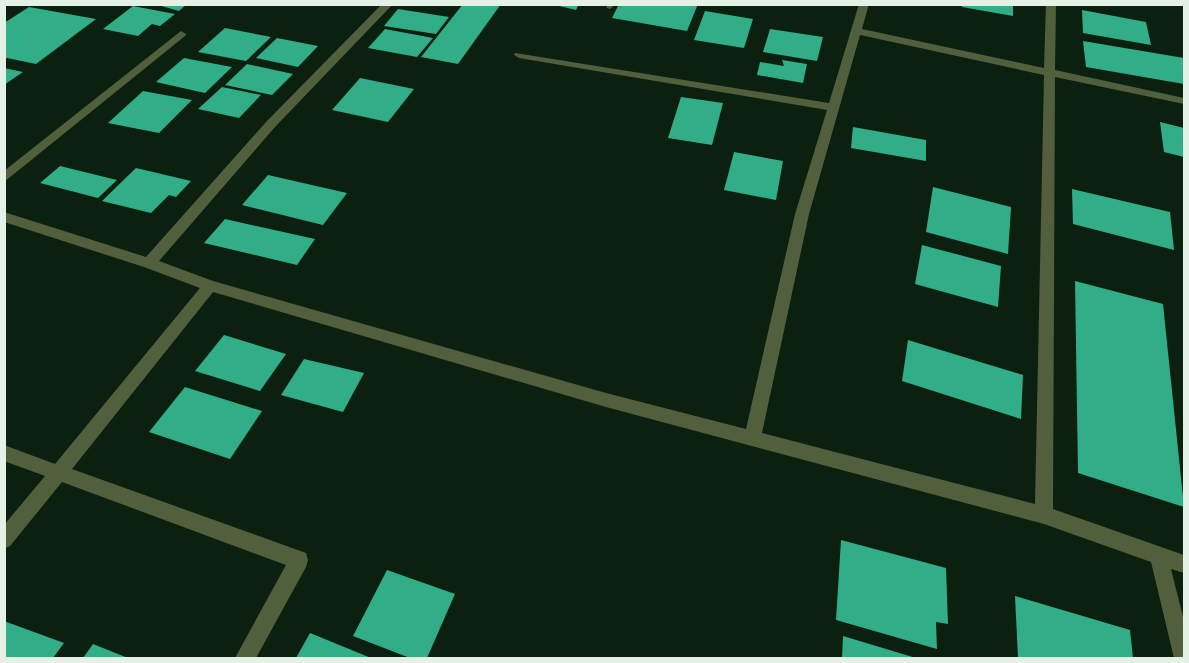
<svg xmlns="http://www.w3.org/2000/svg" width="1189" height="663" viewBox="0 0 1189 663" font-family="Ubuntu,sans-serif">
	<rect width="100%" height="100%" fill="#0c200f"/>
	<!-- building -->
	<g fill="#31ad88">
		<path d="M154,4H187L179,11Z"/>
		<path d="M463,4H501L458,64L421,57Z"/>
		<path d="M551,4H579L576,10Z"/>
		<path d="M619,4H698L687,31L612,18Z"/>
		<path d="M962,4H1013V16L962,7Z"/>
		<path d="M133,6L175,14L160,26L152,24L138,36L103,29Z"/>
		<path d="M29,7L96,19L36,64L7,58L4,60V23Z"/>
		<path d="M398,9L449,17L436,34L384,26Z"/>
		<path d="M1082,10L1146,22L1151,45L1083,33Z"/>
		<path d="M705,11L753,19L744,48L694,40Z"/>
		<path d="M225,28L271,37L246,61L198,52Z"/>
		<path d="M385,29L433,38L417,57L368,48Z"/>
		<path d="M770,29L823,37L817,61L763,52Z"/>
		<path d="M277,38L318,46L298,67L256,58Z"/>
		<path d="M1083,41L1184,58V84L1086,67Z"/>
		<path d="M184,58L232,67L205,93L156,82Z"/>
		<path d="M782,60L807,64L803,83L757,75L760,62L784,66Z"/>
		<path d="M247,64L293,74L272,95L225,85Z"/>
		<path d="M4,68L23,72L4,85Z"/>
		<path d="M360,78L414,89L388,122L332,110Z"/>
		<path d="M222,87L261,95L239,118L198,109Z"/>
		<path d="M143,91L192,100L159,133L108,123Z"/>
		<path d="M681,97L723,103L712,145L668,138Z"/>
		<path d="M1160,122L1184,128V157L1164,152Z"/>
		<path d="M853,127L926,140V161L851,148Z"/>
		<path d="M734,152L783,161L776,200L724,190Z"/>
		<path d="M60,166L117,180L98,198L40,183Z"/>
		<path d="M136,168L191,181L176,197L169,195L151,213L102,201Z"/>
		<path d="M268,175L347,193L323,225L242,205Z"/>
		<path d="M933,187L1011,207L1008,254L926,232Z"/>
		<path d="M1072,189L1170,212L1174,250L1073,224Z"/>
		<path d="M225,219L315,239L297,265L204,243Z"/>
		<path d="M922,245L1001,266L998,307L915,284Z"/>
		<path d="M1075,281L1163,304L1184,507L1078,473Z"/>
		<path d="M224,335L286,354L260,391L195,371Z"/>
		<path d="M908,340L1023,375L1021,419L902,381Z"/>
		<path d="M304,359L364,373L343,412L281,395Z"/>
		<path d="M185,387L262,411L230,459L149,432Z"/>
		<path d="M841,540L946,568L948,624L936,622L937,649L836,620Z"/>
		<path d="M387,570L455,594L427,658H410L353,636Z"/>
		<path d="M1015,596L1130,630L1133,658H1018Z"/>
		<path d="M4,621L64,643L53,658H4Z"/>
		<path d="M310,633L371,658H296Z"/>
		<path d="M843,636L916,658H842Z"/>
		<path d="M93,644L128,658H83Z"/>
	</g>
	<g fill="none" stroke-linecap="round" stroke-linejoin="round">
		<!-- street -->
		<g fill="#515f3d" fill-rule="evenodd">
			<path d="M382,4H393L275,127L159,261L213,281L606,393L746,429L795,214L827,110L519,58L514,55L515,53L829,103L859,4H869L862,29L1044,68L1046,4H1056L1055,70L1184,98V104L1055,77L1053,509L1184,555V573L1171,569L1184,621V658H1174L1151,562L1044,524L606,407L213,292L72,469L306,553L308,560L306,567L256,658H235L286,565L62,482L10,546L4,549V525L45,476L4,461V445L55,464L200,288L144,267L4,222V212L146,257L267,121ZM860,35L1044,75L1035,504L762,433L809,214Z"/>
			<path d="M606,4H616L610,9L607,8Z"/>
			<path d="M181,31L186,34L185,36L4,182V171Z"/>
		</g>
	</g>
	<!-- border -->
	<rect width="1189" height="663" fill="none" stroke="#e4f1e5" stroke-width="12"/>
</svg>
